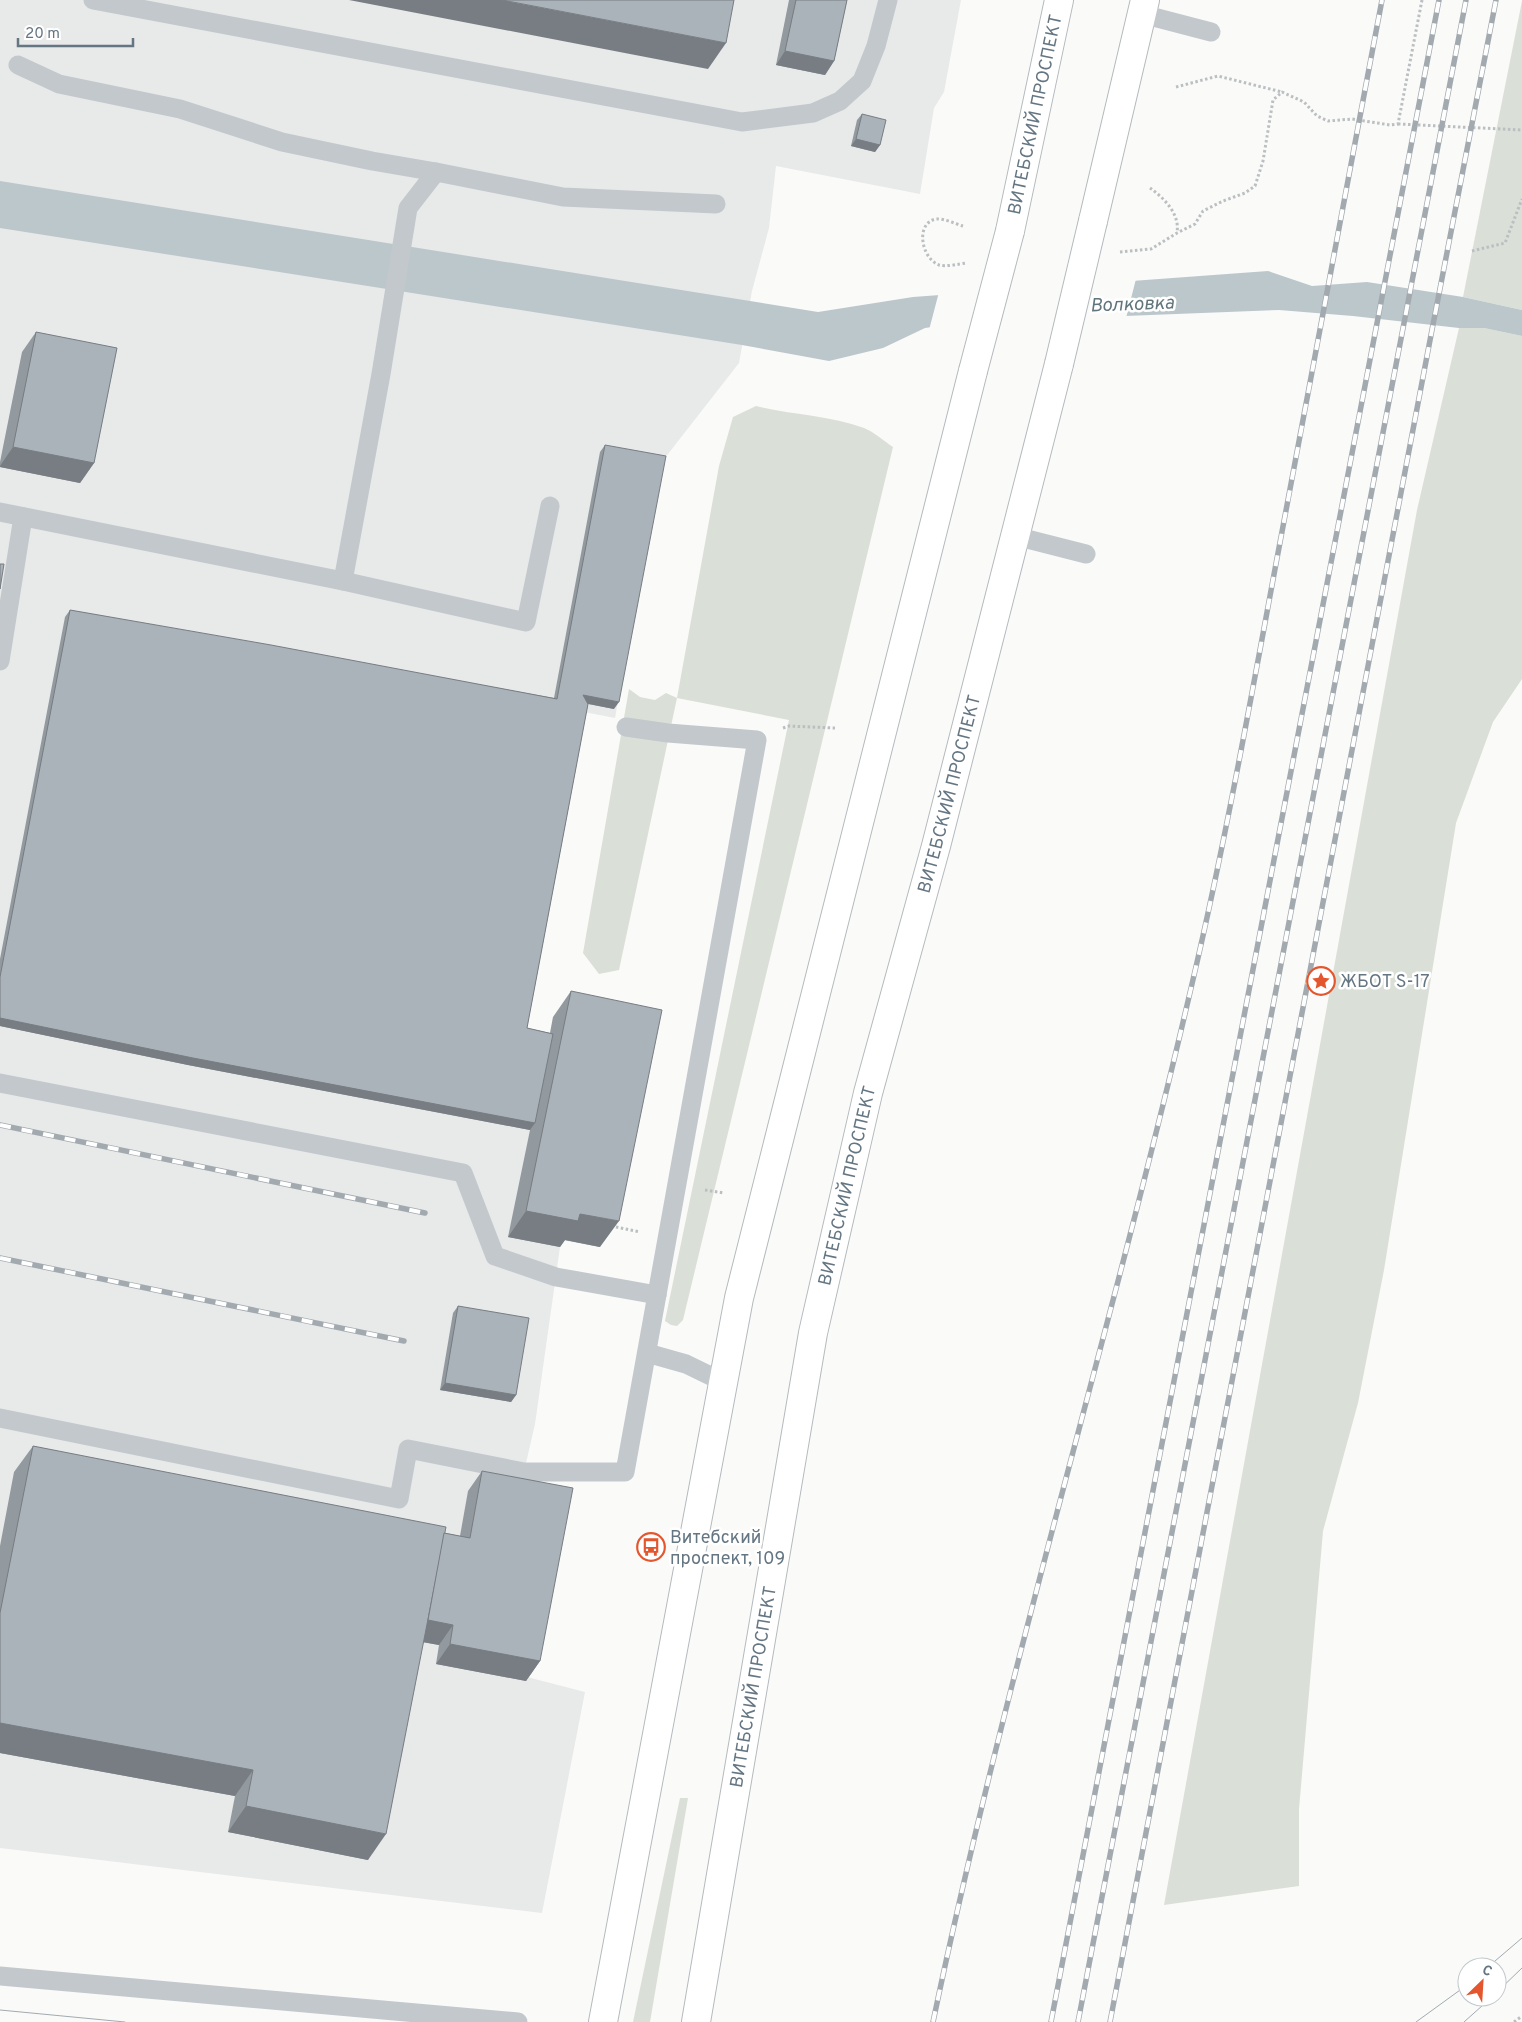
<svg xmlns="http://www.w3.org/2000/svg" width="1522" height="2022" viewBox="0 0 1522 2022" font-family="Overpass,sans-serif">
	<rect width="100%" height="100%" fill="#fafaf8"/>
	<!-- built -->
	<path fill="#e8e9e9" d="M0,0H961L944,92L934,108L920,194L776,166L769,228L752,291L739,363L661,463L615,718L584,712L522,1035L549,1041L553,1017L644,1036L604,1225L600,1247L561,1240L535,1424L524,1472L527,1677L585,1692L542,1913L0,1848Z"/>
	<!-- green -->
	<g fill="#dadfd7">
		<path d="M1522,1V310L1463,297Z"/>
		<path d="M1459,328H1484L1522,336V679L1493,722L1456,823L1384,1270L1358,1403L1323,1531L1299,1809V1886L1164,1905L1417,510Z"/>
		<path d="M756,406C792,415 829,415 864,428C874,432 884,441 893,447L683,1320L677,1326L671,1325L665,1321L789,720L677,698L619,970L599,974L583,953L629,689L640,697L655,700L666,693L677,698L719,466L733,417Z"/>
		<path d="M680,1798H688L650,2022H633Z"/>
	</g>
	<!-- water -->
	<path fill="#bbc7cb" d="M0,181L818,312L913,297L1268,271L1312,286L1367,282L1463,297L1522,310V336L1484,328H1459L1353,316L1279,310L969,322L925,328L883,348L829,361L742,345L0,228Z"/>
	<!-- pier -->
	<path fill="#fafaf8" d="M1136,279L1126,318L969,324L929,330L939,292Z"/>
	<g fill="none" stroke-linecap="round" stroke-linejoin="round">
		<defs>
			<g id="primary">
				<path d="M1093,221L1145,0"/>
				<path id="s1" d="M1010,231L1059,0"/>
				<path d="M603,2022L739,1298L973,371"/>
				<path id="s2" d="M696,2022L813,1333L868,1093L936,846L1059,364"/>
			</g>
		</defs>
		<!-- primary casing -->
		<use href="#primary" stroke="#b5babe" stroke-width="30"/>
		<!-- path -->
		<g stroke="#bbbfc2" stroke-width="3" stroke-dasharray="2.5 2.5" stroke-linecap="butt">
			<path d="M1176,87L1218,76L1282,92"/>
			<path d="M1398,124L1522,130"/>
			<path d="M1150,188C1164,198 1180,214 1177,232"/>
			<path d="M963,226C956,224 943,218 936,219C915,223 921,258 939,265C946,267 959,264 966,263"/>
			<path d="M1472,251L1505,243L1522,199"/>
			<path d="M1120,252L1151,249L1177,233L1195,224L1203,211L1223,201L1245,193L1255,186L1263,161L1273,100L1282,92L1304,102L1317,116L1328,121L1352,119L1390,125L1398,124L1422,0"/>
			<path d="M783,728L789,726L835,728"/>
			<path d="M705,1190L724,1193"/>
			<path d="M611,1226L640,1232"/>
			<path d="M1514,2022L1522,2016"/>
		</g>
		<!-- service -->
		<g stroke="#c3c8cc" stroke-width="19">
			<path d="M93,0L742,122L813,113L840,101L862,81L876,46L888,0"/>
			<path d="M1142,14L1211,32"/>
			<path d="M18,65L59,84L180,109L282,142L372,161L436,172L563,197L716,204"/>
			<path d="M0,512L343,581L526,622L550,506"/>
			<path d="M1015,536L1086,554"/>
			<path d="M343,581L381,374L408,208L436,172"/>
			<path d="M0,661L23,517"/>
			<path d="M0,1083L463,1173L495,1256L556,1277L657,1295"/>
			<path d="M647,1353L686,1364L723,1382"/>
			<path d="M0,1418L399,1499L408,1449L524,1472H625L757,740L668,733L626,727"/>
			<path d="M0,1976L518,2022"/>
		</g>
		<!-- primary -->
		<use href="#primary" stroke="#fff" stroke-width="28"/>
		<!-- tram -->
		<g stroke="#a2aab0" stroke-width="1">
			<path d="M1488,1967L1522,1938"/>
			<path d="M1497,1992L1522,1968"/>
			<path d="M0,2010L125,2022"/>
			<path d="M1416,2022L1467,1985"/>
			<path d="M1464,2022L1492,1997"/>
		</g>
		<defs>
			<g id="rail">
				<path d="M0,1125L425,1213"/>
				<path d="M0,1258L404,1341"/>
				<path d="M933,2022C1007,1668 1114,1323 1195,971C1227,833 1252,692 1278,553C1313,368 1347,184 1382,0"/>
				<path d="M1051,2022L1439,0"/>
				<path d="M1078,2022L1466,0"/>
				<path d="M1110,2022L1431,335L1496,0"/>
			</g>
		</defs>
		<!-- rail casing -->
		<use href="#rail" stroke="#a2aab0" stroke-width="5.5"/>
		<!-- rail -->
		<use href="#rail" stroke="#fff" stroke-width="4" stroke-dasharray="11" stroke-linecap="butt"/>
		<defs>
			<g id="primary-bridge">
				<path d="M1059,364L1093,221"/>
				<path d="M973,371L1010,231"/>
			</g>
		</defs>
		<!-- primary-bridge casing -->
		<use href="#primary-bridge" stroke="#b5babe" stroke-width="30" stroke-linecap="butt"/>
		<!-- primary-bridge -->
		<use href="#primary-bridge" stroke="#fff" stroke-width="28"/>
	</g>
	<!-- wall -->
	<g fill="#929a9f">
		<path d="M789,0H847L834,61L825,75L776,65Z"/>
		<path d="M862,114L880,145L875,152L851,146L857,120Z"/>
		<path d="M36,332L94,463L80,483L0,467V462L22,352Z"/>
		<path d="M605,445L614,709L588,704L527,1028L550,1033L553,1017L571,991L600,1247L565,1240L560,1247L508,1237L530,1130L188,1065L0,1026V959L65,617L70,610L554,698L600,452Z"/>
		<path d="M458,1306L516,1395L511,1402L440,1390L453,1313Z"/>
		<path d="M33,1446L460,1536L468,1491L482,1471L540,1661L526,1681L436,1664L439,1645L423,1642L368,1860L228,1832L235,1796L0,1753V1546L14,1472Z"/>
	</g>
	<!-- shaded-wall -->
	<g fill="#777d82">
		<path d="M349,0H502L726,43L708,69Z"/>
		<path d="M785,51L834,61L825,75L776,65Z"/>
		<path d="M856,139L880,145L875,152L851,146Z"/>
		<path d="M13,447L94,463L80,483L0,467V466Z"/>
		<path d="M583,695L619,702L614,709L579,702Z"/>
		<path d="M0,1018L535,1123L530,1130L188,1065L0,1026Z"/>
		<path d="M526,1211L580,1214L619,1221L600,1247L565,1240L560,1247L508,1237Z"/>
		<path d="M445,1383L516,1395L511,1402L440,1390Z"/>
		<path d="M425,1619L453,1625L439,1645L411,1640Z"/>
		<path d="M450,1644L540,1661L526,1681L436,1664Z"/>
		<path d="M0,1723L253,1770L235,1796L0,1753Z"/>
		<path d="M246,1806L386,1834L368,1860L228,1832Z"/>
	</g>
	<!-- building -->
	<g fill="#aab3b9" stroke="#777d82">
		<path d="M502,0H734L726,43Z"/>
		<path d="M796,0H847L834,61L785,51Z"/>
		<path d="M862,114L886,120L880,145L856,139Z"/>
		<path d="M36,332L117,348L94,463L13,447Z"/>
		<path d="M605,445L666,456L619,702L583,695L588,704L527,1028L553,1034L535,1123L193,1058L0,1018V977L70,610L271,645L557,699Z"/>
		<path d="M0,564H4L0,589Z"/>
		<path d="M571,991L662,1010L619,1221L580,1214L578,1221L526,1211Z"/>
		<path d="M458,1306L529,1318L516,1395L445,1383Z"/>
		<path d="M33,1446L446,1527L386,1834L246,1806L253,1770L0,1723V1613Z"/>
		<path d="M482,1471L573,1488L540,1661L450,1644L453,1625L428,1620L444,1533L470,1538Z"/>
	</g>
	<!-- icons -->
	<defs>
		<symbol id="sight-ring" viewBox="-11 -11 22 22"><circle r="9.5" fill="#fff" stroke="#e4572e" stroke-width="1.5"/><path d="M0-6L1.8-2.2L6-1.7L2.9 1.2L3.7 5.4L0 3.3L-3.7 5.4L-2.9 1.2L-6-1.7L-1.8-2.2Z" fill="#e4572e"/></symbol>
		<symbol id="bus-ring" viewBox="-11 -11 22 22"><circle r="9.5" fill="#fff" stroke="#e4572e" stroke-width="1.5"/><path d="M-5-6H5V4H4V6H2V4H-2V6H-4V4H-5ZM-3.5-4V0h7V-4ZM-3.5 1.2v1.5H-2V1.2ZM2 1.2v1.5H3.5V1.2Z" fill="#e4572e"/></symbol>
	</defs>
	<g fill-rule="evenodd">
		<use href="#sight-ring" x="1305" y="965" width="32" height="32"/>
		<use href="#bus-ring" x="635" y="1531" width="32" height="32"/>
	</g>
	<g text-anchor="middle" stroke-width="5" stroke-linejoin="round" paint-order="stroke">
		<!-- street labels -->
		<g font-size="18" fill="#657683" stroke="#fff">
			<text dy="6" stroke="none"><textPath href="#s1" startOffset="119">ВИТЕБСКИЙ ПРОСПЕКТ</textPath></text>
			<text dy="6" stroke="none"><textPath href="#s2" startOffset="1255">ВИТЕБСКИЙ ПРОСПЕКТ</textPath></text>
			<text dy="6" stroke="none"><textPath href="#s2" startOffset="850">ВИТЕБСКИЙ ПРОСПЕКТ</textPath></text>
			<text dy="6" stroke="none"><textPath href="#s2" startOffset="340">ВИТЕБСКИЙ ПРОСПЕКТ</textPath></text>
		</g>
		<!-- poi labels -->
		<g font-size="18" fill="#657683" stroke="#fff" text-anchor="start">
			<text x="1340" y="987">ЖБОТ S-17</text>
			<text x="670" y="1543">Витебский<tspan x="670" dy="21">проспект, 109</tspan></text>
		</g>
		<!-- water labels -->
		<g font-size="19" font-style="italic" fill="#60757c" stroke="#fff">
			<text transform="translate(1132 303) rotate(-2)" y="7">Волковка</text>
		</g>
	</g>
	<!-- north arrow -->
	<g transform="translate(1482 1982) rotate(25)"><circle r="24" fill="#ffffff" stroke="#c1c8cd"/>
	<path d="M0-4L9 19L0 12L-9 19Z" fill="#e4572e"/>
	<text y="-8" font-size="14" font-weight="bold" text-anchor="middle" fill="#657683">С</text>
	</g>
	<!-- scale -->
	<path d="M18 38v8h115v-8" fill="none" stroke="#657683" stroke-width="2.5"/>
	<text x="25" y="38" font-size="15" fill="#657683" stroke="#ffffff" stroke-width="4" paint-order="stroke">20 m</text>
</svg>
